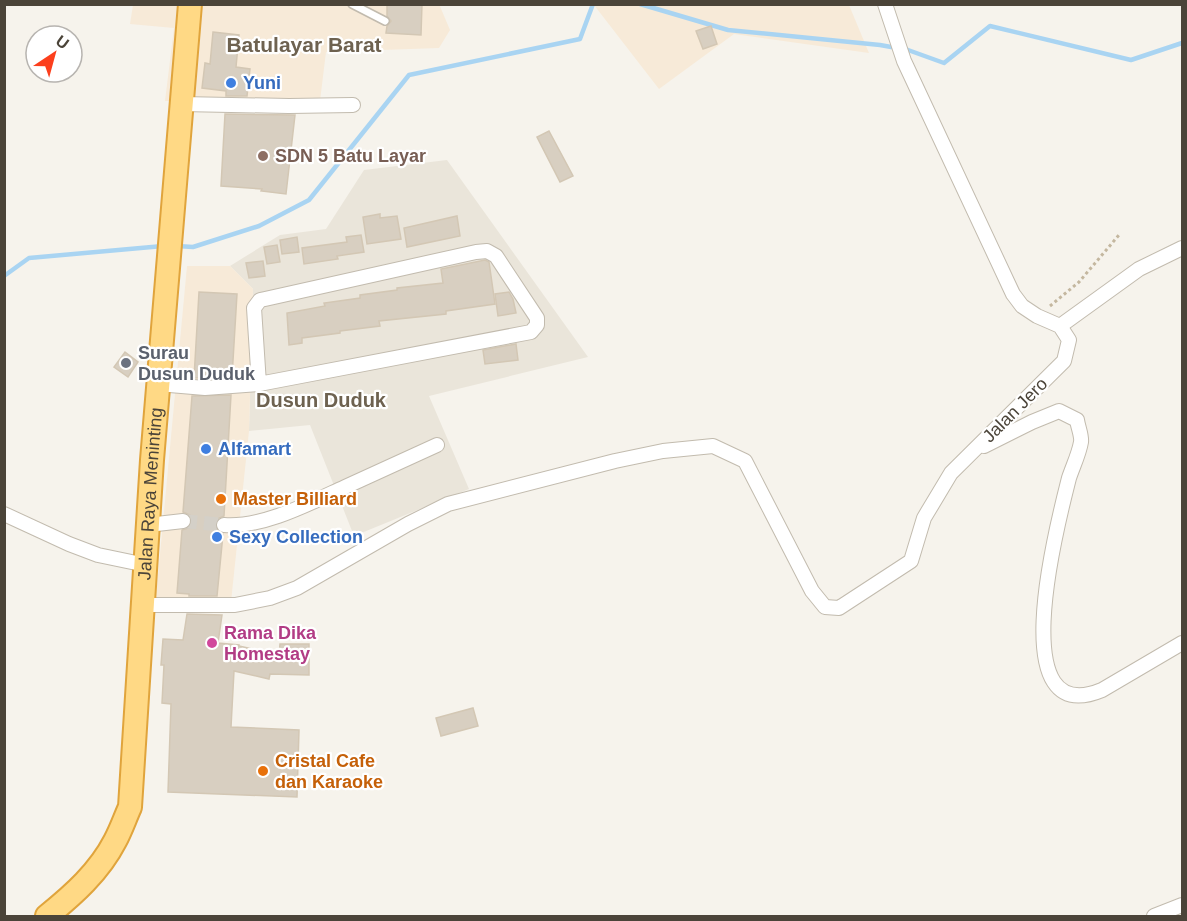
<svg xmlns="http://www.w3.org/2000/svg" width="1187" height="921" viewBox="0 0 1187 921" font-family="Arial,sans-serif">
	<rect width="100%" height="100%" fill="#f6f3ec"/>
	<!-- residential -->
	<path fill="#eae5da" d="M447,160L588,357L429,396L469,489L354,536L310,425L249,431L253,289L230,266L280,235L326,229L364,170Z"/>
	<!-- commercial -->
	<g fill="#f7ead8">
		<path d="M439,4L450,30L439,48L326,52L320,101H165L174,28L130,24L133,5Z"/>
		<path d="M594,5H849L869,53L734,34L659,89Z"/>
		<path d="M187,266H230L253,289L249,431L231,602L156,597Z"/>
	</g>
	<g fill="none" stroke-linecap="round" stroke-linejoin="round">
		<!-- stream -->
		<g stroke="#a9d4f2" stroke-width="4.5">
			<path d="M640,4L728,30L880,45L908,50L944,63L990,26L1131,60L1182,43"/>
			<path d="M177,246L193,247L259,226L309,200L409,75L580,39L593,4"/>
			<path d="M4,276L29,258L163,246"/>
		</g>
	</g>
	<!-- building -->
	<g fill="#d8cfc1" stroke="#d3c7b4" stroke-width="1.5">
		<path d="M387,4H422L421,35L386,33L387,26L391,21L387,16Z"/>
		<path d="M711,26L717,44L703,49L696,31Z"/>
		<path d="M213,32L239,35L236,67L250,69L247,96H226V91L202,88L205,63L210,64Z"/>
		<path d="M225,114L295,115L286,194L261,191L262,189L221,186Z"/>
		<path d="M549,131L573,176L560,182L537,137Z"/>
		<path d="M380,214V218L397,216L401,239L367,244L363,217Z"/>
		<path d="M457,216L460,236L407,247L404,228Z"/>
		<path d="M361,235L364,252L337,256L338,259L304,264L302,248L347,242L346,237Z"/>
		<path d="M297,237L299,252L282,254L280,240Z"/>
		<path d="M277,245L280,262L267,264L264,247Z"/>
		<path d="M485,260L489,262L495,304L446,311V314L379,321L380,326L340,331V333L302,338V343L289,345L287,313L325,306L324,303L360,298V295L397,290V288L443,283L441,269Z"/>
		<path d="M263,261L265,276L249,278L246,263Z"/>
		<path d="M199,292L237,294L232,377L194,378Z"/>
		<path d="M509,292L513,299L516,313L498,316L495,294Z"/>
		<path d="M516,344L518,360L485,364L483,350Z"/>
		<path d="M125,352L138,362L128,377L114,367Z"/>
		<path d="M231,395L224,516L219,518L215,524L217,530L223,534L217,596H189V594L177,593L182,530L189,528L192,521L190,515L183,512L192,396Z"/>
		<path d="M187,614L222,615L218,643L239,645V646L279,655L280,644H309V675L270,674L269,679L234,671L231,727L299,730L297,797L168,792L171,704L162,703L164,665H161L163,639L183,640Z"/>
		<path d="M473,708L478,726L441,736L436,718Z"/>
	</g>
	<g fill="none" stroke-linecap="round" stroke-linejoin="round">
		<!-- minor-tunnel -->
		<path stroke="#d4d0c8" stroke-width="14" stroke-dasharray="14 7" stroke-linecap="butt" d="M183,521L224,525"/>
		<defs>
			<path id="service" d="M352,4L385,21"/>
			<g id="minor">
				<path d="M181,104L289,106L353,105"/>
				<path d="M1060,326L1139,269L1182,248"/>
				<path d="M158,384L205,388L259,384L531,332L537,325V318L496,256L487,251L476,252L265,299L260,300L254,308L259,384"/>
				<path d="M984,446L1032,422L1059,411L1077,420C1078,427 1082,436 1081,442C1079,454 1073,466 1069,478C1059,518 1001,732 1102,690L1182,643"/>
				<path d="M4,514L69,544L98,555L146,565"/>
				<path d="M148,525L183,521"/>
				<path d="M224,525C263,528 310,503 345,487C376,473 407,459 437,445"/>
				<path d="M143,605H235L270,598L297,588L408,524L448,504L615,461L663,451L713,446L745,461L812,591L825,607L839,608L911,561L924,518L951,473L1064,361L1069,340L1060,326L1037,316L1022,306L1013,294L904,61L885,4"/>
				<path d="M1154,916L1182,905"/>
			</g>
			<g id="trunk">
				<path id="s1" d="M47,916C73,895 99,872 115,841C121,830 125,818 130,807L152,460L190,4"/>
			</g>
		</defs>
		<!-- service casing -->
		<use href="#service" stroke="#c2bbae" stroke-width="10"/>
		<!-- minor casing -->
		<use href="#minor" stroke="#c2bbae" stroke-width="16"/>
		<!-- trunk casing -->
		<use href="#trunk" stroke="#e0a43c" stroke-width="26"/>
		<!-- path -->
		<path stroke="#c4b79f" stroke-width="3" stroke-dasharray="3 3" stroke-linecap="butt" d="M1050,306L1079,282L1119,235"/>
		<!-- service -->
		<use href="#service" stroke="#fff" stroke-width="7"/>
		<!-- minor -->
		<use href="#minor" stroke="#fff" stroke-width="14"/>
		<!-- trunk -->
		<use href="#trunk" stroke="#ffd985" stroke-width="22"/>
	</g>
	<!-- markers -->
	<g fill="#3f7fe0" stroke="#fff" stroke-width="2">
		<circle cx="231" cy="83" r="6"/>
		<circle cx="206" cy="449" r="6"/>
		<circle cx="217" cy="537" r="6"/>
	</g>
	<circle fill="#8d6e63" stroke="#fff" stroke-width="2" cx="263" cy="156" r="6"/>
	<circle fill="#6b7280" stroke="#fff" stroke-width="2" cx="126" cy="363" r="6"/>
	<g fill="#e8710a" stroke="#fff" stroke-width="2">
		<circle cx="221" cy="499" r="6"/>
		<circle cx="263" cy="771" r="6"/>
	</g>
	<circle fill="#d1479c" stroke="#fff" stroke-width="2" cx="212" cy="643" r="6"/>
	<g text-anchor="middle" stroke-width="4.5" stroke-linejoin="round" paint-order="stroke">
		<!-- shop labels -->
		<g font-size="18" font-weight="bold" fill="#366cbe" stroke="#fff" text-anchor="start">
			<text x="243" y="89">Yuni</text>
			<text x="218" y="455">Alfamart</text>
			<text x="229" y="543">Sexy Collection</text>
		</g>
		<!-- education labels -->
		<g font-size="18" font-weight="bold" fill="#785e54" stroke="#fff" text-anchor="start">
			<text x="275" y="162">SDN 5 Batu Layar</text>
		</g>
		<!-- worship labels -->
		<g font-size="18" font-weight="bold" fill="#5b616d" stroke="#fff" text-anchor="start">
			<text x="138" y="359">Surau<tspan x="138" dy="21">Dusun Duduk</tspan></text>
		</g>
		<!-- street labels -->
		<g font-size="18" fill="#4b4439" stroke="#fff">
			<text transform="translate(1015 410) rotate(-45)" y="6">Jalan Jero</text>
			<text dy="6" stroke="none"><textPath href="#s1" startOffset="453">Jalan Raya Meninting</textPath></text>
		</g>
		<!-- food labels -->
		<g font-size="18" font-weight="bold" fill="#c56008" stroke="#fff" text-anchor="start">
			<text x="233" y="505">Master Billiard</text>
			<text x="275" y="767">Cristal Cafe<tspan x="275" dy="21">dan Karaoke</tspan></text>
		</g>
		<!-- hotel labels -->
		<g font-size="18" font-weight="bold" fill="#b23c85" stroke="#fff" text-anchor="start">
			<text x="224" y="639">Rama Dika<tspan x="224" dy="21">Homestay</tspan></text>
		</g>
		<!-- neighbourhood labels -->
		<g font-size="20" font-weight="bold" fill="#6e6250" stroke="#fff">
			<text x="321" y="407">Dusun Duduk</text>
		</g>
		<!-- quarter labels -->
		<g font-size="21" font-weight="bold" fill="#6e6250" stroke="#fff">
			<text x="304" y="52">Batulayar Barat</text>
		</g>
	</g>
	<!-- border -->
	<rect width="1187" height="921" fill="none" stroke="#4b4439" stroke-width="12"/>
	<!-- north arrow -->
	<g transform="translate(54 54) rotate(36)"><circle r="28" fill="#ffffff" stroke="#b7b4b0" stroke-width="1.5"/>
	<path d="M0-4.5L10 22L0 15L-10 22Z" fill="#fc3f1d"/>
	<text y="-9" font-size="16" font-weight="bold" text-anchor="middle" fill="#4b4439">U</text>
	</g>
</svg>
